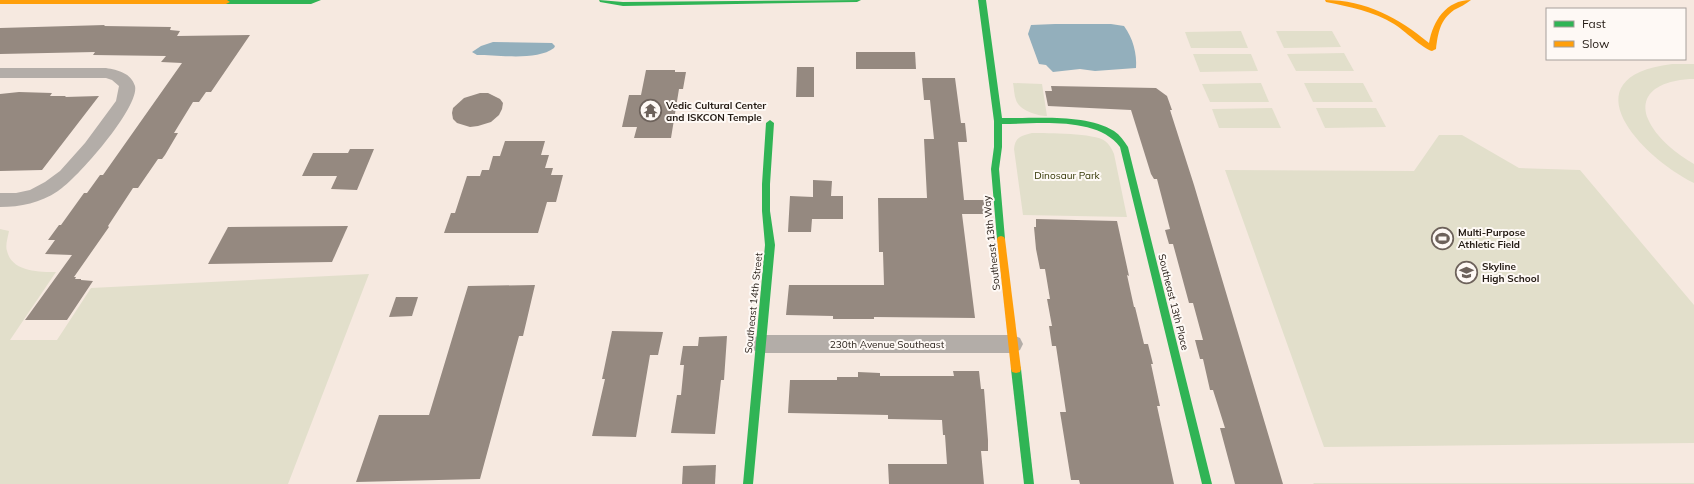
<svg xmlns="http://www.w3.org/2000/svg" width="1694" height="484" viewBox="0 0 1694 484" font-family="Mulish,sans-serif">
	<rect width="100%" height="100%" fill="#f6e9e0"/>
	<!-- green -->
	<g fill="#e2dfcb">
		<path d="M1241,31L1248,48H1191L1185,32Z"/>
		<path d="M1276,31H1332L1341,47L1284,48Z"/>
		<path d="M1344,53L1354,71H1296L1287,54Z"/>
		<path d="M1193,54H1251L1258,71L1200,72Z"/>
		<path d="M1672,64H1694V79C1671,79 1636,88 1648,119C1656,138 1677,154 1694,164V183C1641,157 1566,77 1672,64Z"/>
		<path d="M1013,83L1042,84L1047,116C1037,116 1019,110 1016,100C1014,95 1014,88 1013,83Z"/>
		<path d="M1261,83L1269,102H1210L1202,84Z"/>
		<path d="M1304,83H1363L1373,102H1313Z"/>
		<path d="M1272,108L1281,128H1219L1212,109Z"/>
		<path d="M1316,108H1376L1386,127L1325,128Z"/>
		<path d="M1032,133C1047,133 1095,133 1105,141C1109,144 1112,149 1114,154L1127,217L1023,215L1014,149C1015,137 1021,136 1032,133Z"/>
		<path d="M1439,135H1462L1519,168L1580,170L1694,305V443L1324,447L1225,170L1414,171Z"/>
		<path d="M0,229L9,231C8,237 5,245 7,251C12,272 39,272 56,272L10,340H57L91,288L369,274L288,484H0Z"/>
		<path d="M1313,483H1694V484H1314Z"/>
	</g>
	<!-- water -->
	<g fill="#93afbc">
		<path d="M1055,24H1111L1124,26C1133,38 1137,54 1136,68L1095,71L1080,69L1053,72L1046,65L1039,64L1028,34L1031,25Z"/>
		<path d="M493,42L552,43L555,46L554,48C537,61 499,55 477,55L472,52L481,46Z"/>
	</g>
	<!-- building -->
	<g fill="#958980">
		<path d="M105,25L104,26L171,27L170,30L180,31L177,36L250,35L211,92H206L199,102H193L174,133H178L165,155L162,159H158L138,188H133L108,226L109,227L74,277H76L75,279H81V280L93,281L67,320H25L72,255L45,254L55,240H48L59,225H61L84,193H87L100,175H103L182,63L161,62L166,56L93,55L95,52L0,54V28Z"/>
		<path d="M856,52H915L916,69H856Z"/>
		<path d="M797,67H814V97H796Z"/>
		<path d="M646,70H675V72H686L683,89H679L671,138H634L637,127H622L629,95H641Z"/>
		<path d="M922,78H955L961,123H965L967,142H958L964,200H984L986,214H962L975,318L874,317V319H833V316L786,315L789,285H884L883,252H879L878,198H927L924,139H934L930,100H924Z"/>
		<path d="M1051,86L1156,88L1167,96L1172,110H1170L1194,185L1283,484H1235L1220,428H1225L1213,390H1210L1203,359H1200L1195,340H1203L1193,303H1189L1173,244H1169L1165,230L1170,229L1157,179H1154L1151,174L1131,110L1048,106L1045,91H1052Z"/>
		<path d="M19,92L52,93L50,96H66L65,97L99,96L42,170L0,171V94Z"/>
		<path d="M480,93H488L500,99L503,103L502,109L499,115L491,122L478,126L470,127L457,123L453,119L452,113L453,108L464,98Z"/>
		<path d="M505,141H545L541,155H549L545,168H553L551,175H563L556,202H547L538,233H444L451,213H455L467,176H480L482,170H489L493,156H500Z"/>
		<path d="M350,149H374L357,190L331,189L337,176H302L313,153H348Z"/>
		<path d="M813,180L832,181L831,196H843V219H812L811,232H788L790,196L813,197Z"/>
		<path d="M1036,219L1117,221L1129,276L1127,275L1134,307H1135L1144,344H1148L1153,364H1151L1160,406H1157L1174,484H1080L1079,480H1071L1060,412H1066L1056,346H1052L1049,326H1052L1047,299H1050L1045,269H1040L1036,249L1034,227H1036Z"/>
		<path d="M348,226L332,262L208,264L228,227Z"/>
		<path d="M535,285L523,336H519L480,479L356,482L379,415H429L468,286Z"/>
		<path d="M396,297H418L412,316L389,317Z"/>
		<path d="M612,331L663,332L658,355H650L636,437L592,436L605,379H602Z"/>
		<path d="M727,336L724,380H721L715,434L671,433L677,395H681L684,365H680L683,346H698L699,337Z"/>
		<path d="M953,371H979L981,389H984L988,440V451H981L984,484H889L888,464H947L945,435H943L942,420L888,419V415L788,413L790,380H837V377H858V372L880,373V376H954Z"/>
		<path d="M716,465L715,484H682L683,466Z"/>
	</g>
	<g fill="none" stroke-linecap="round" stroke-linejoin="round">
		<!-- street -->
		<g fill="#b3ada8" fill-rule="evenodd">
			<path d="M0,68H106C118,70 131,73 135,86C140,107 76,180 58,191C40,203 21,207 0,207V193H16L30,190L45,182L60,171L85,143L116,101L119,86L112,80L106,78H0Z"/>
			<path d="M760,335H1013L1020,338L1023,344L1020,350L1013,353H760L753,350L750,344L753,338Z"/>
		</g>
		<!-- fast -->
		<g fill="#30b455" fill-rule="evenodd">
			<path d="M223,0H321L311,4H223Z"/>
			<path d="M599,0L623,2L861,0L857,2L623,6L600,2Z"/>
			<path d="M978,0H986L1002,118C1035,119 1084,113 1114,131C1120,135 1124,141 1128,147L1212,484H1202L1120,147C1097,116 1037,124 1002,124V147L999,169L1005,239L1004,241H998L997,239L991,169L994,147V121Z"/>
			<path d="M770,120L774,123L770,184V211L775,245L753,484H743L765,245L762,211V184L766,123Z"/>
			<path d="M1016,365L1020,366L1021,369L1034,484H1024L1011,369L1012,366Z"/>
		</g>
		<!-- slow -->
		<g fill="#ff9f0a" fill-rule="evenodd">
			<path d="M0,0H227L230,2L226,4H0Z"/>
			<path d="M1325,0C1366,0 1399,18 1429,43C1433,21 1446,0 1471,0C1466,4 1460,7 1454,10C1440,20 1438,33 1436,49L1432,51C1423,49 1404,30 1394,24C1373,11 1350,7 1326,2Z"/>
			<path d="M1001,236L1004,237L1005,239L1021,369L1020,372L1016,373L1012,372L1011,369L997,239L998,237Z"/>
		</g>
	</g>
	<!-- icons -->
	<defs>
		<symbol id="temple-ring" viewBox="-11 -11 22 22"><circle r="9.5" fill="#fef9f5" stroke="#6d625b" stroke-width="1.5"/><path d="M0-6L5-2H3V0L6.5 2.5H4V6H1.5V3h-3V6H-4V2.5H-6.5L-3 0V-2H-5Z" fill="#6d625b"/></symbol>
		<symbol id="stadium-ring" viewBox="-11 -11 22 22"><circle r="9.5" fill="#fef9f5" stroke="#6d625b" stroke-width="1.5"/><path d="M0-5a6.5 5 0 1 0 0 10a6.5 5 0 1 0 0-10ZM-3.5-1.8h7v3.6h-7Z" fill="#6d625b"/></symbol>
		<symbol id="school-ring" viewBox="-11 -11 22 22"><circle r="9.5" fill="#fef9f5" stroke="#6d625b" stroke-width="1.5"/><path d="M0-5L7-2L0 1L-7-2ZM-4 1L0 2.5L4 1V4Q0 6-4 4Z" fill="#6d625b"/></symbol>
	</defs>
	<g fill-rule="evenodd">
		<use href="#temple-ring" x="638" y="98" width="25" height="25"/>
		<use href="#stadium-ring" x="1430" y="226" width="25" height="25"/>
		<use href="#school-ring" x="1454" y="260" width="25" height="25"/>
	</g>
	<g text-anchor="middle" stroke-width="4" stroke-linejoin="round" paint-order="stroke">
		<!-- poi labels -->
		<g font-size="10" font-weight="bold" fill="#231a13" stroke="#fef9f5" text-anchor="start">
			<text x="666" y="109">Vedic Cultural Center<tspan x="666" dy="12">and ISKCON Temple</tspan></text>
			<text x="1458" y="236">Multi-Purpose<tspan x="1458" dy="12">Athletic Field</tspan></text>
			<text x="1482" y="270">Skyline<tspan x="1482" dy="12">High School</tspan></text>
		</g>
		<!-- park labels -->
		<g font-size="10" fill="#303400" stroke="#fef9f5">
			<text x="1067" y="179">Dinosaur Park</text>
		</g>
		<!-- street labels -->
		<g font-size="10" fill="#231a13" stroke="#fef9f5">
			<text transform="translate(991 243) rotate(-96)" y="4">Southeast 13th Way</text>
			<text transform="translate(1174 302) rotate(76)" y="4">Southeast 13th Place</text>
			<text transform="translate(753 303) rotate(-84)" y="4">Southeast 14th Street</text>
			<text x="887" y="348">230th Avenue Southeast</text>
		</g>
	</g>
	<!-- legend -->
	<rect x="1546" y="8" width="140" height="52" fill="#fef9f5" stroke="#a6a09b"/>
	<rect x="1554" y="21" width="20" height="6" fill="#30b455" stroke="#a6a09b"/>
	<text x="1582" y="28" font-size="12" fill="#231a13">Fast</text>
	<rect x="1554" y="41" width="20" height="6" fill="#ff9f0a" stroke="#a6a09b"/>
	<text x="1582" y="48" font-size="12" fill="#231a13">Slow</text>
</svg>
